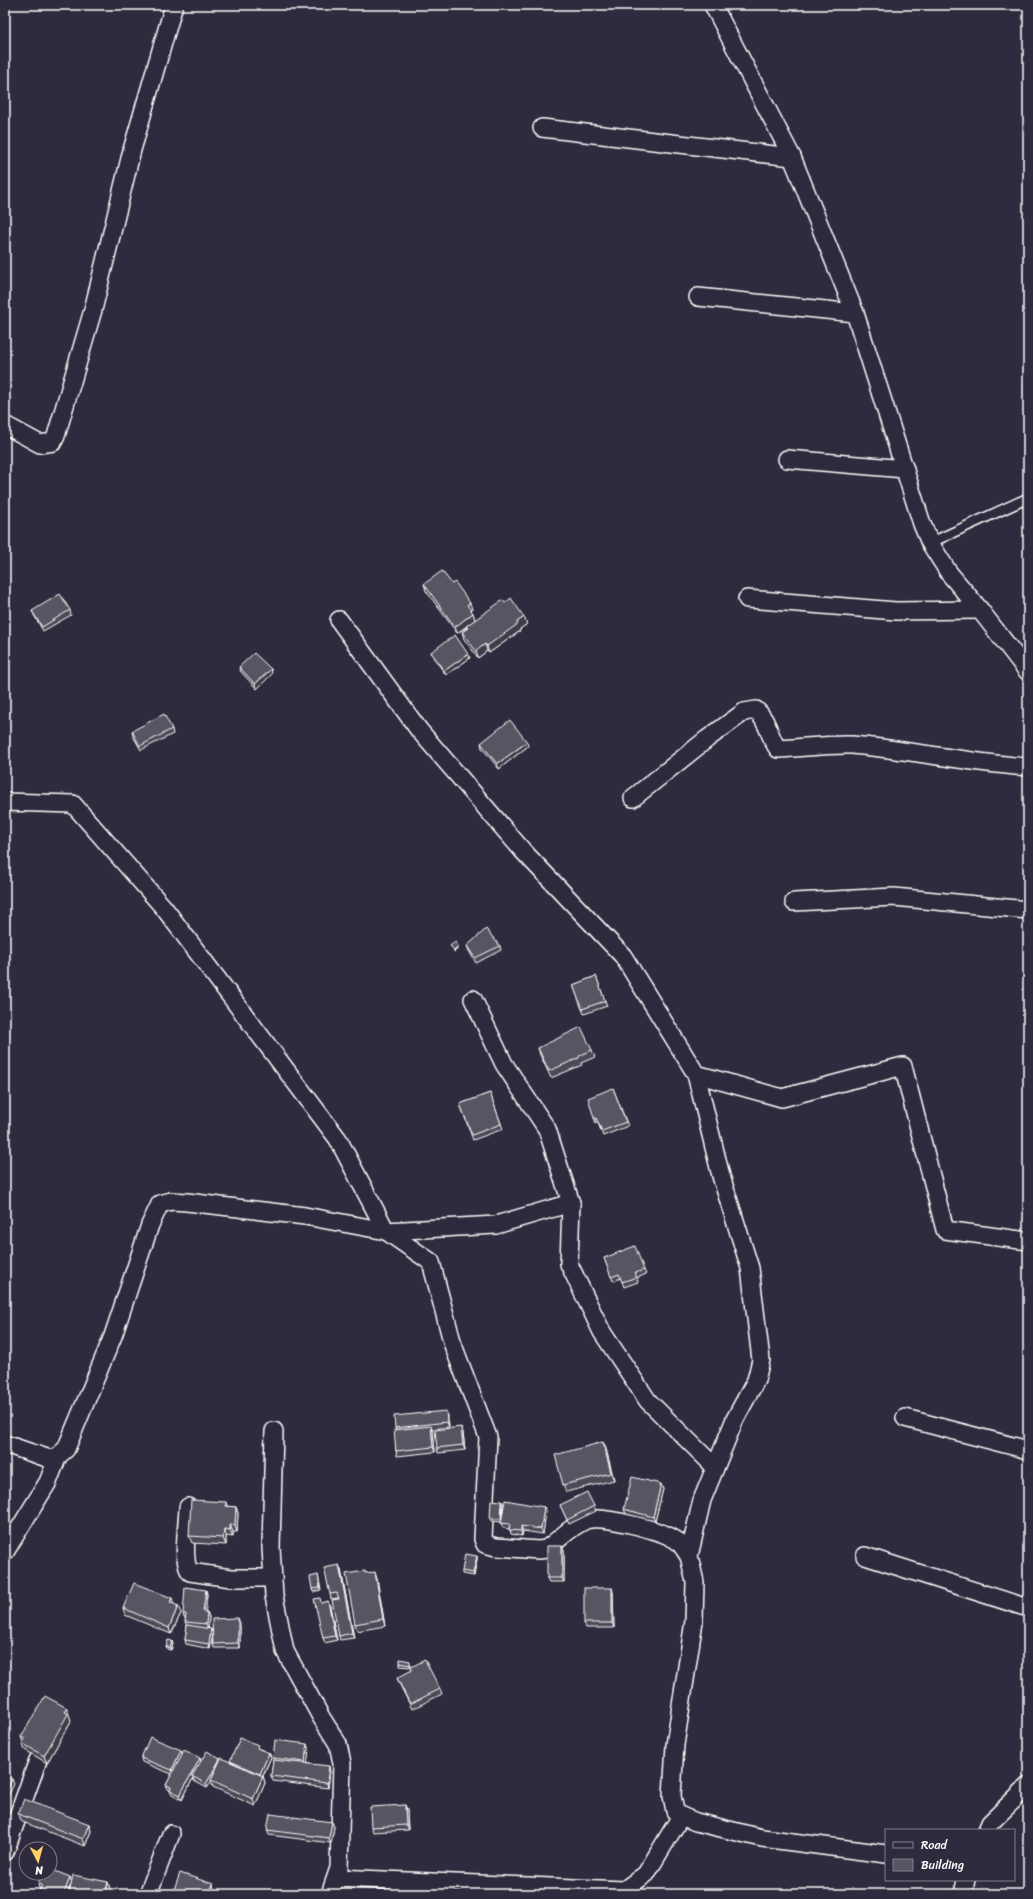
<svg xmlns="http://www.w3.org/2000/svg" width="1033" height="1899" viewBox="0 0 1033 1899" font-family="Sriracha,sans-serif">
	<rect width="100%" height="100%" fill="#2f2a3d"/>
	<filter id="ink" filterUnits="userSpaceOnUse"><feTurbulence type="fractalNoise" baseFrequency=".025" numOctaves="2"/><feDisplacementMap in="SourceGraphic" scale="8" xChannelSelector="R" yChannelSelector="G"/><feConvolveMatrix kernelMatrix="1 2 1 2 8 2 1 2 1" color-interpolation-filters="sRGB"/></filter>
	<g filter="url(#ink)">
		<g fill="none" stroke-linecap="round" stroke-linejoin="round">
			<defs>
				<path id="lane" d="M930,543L1028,498"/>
				<g id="street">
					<path d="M713,5L792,157L855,313L922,524L930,543L949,573L980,610L1028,672"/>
					<path d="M542,128L792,157"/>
					<path d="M698,297L855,313"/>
					<path d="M5,425L40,444L53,442L56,436L93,310L132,150L174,5"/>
					<path d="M787,459L905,469"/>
					<path d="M747,599L896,611L980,610"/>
					<path d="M339,620L419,730L523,851L623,956L696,1074L721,1176L750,1268L761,1360L756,1380L735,1419L702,1500L689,1556L695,1582L694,1621L675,1745L672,1796L675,1811L681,1816L696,1822L762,1838L886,1854"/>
					<path d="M633,798L707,739L744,712L756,710C768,720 769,737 778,749C803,748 827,744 852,745C911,750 969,763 1028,767"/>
					<path d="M5,802L73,804L164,908L338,1139L386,1231L431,1262L453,1345L488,1437L483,1539L485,1544L496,1547L539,1550L546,1549C559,1540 571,1526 586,1520C602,1515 661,1530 676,1540C681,1543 685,1551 689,1556"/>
					<path d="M794,902L894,897L1028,910"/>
					<path d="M473,999L504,1064L547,1129L571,1203L569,1264L602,1332L648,1401L715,1467"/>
					<path d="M696,1074L782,1098L903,1066L945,1230L1028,1241"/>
					<path d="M905,1418L1028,1450"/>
					<path d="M274,1431L271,1548L274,1596L285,1651L321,1717L338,1744L342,1763L339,1868L330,1894"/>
					<path d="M5,1444L50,1459L58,1456L66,1449L113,1336L150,1225L160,1204L171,1201L187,1202L305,1216L386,1231L496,1225L571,1203"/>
					<path d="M188,1507C188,1522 181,1560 190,1572L231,1578H273"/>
					<path d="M5,1552L48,1482L58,1456"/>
					<path d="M865,1556L1028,1608"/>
					<path d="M987,1830L990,1823L1028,1786"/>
					<path d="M5,1852L38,1760"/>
					<path d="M336,1878L624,1890L646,1874L681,1816"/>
					<path d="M148,1894L171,1834"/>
					<path d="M963,1894L966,1880"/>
				</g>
			</defs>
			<!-- lane casing -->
			<use href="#lane" stroke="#fff" stroke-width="12"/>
			<!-- street casing -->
			<use href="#street" stroke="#fff" stroke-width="20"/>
			<!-- lane -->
			<use href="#lane" stroke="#2f2a3d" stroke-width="9"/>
			<!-- street -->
			<use href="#street" stroke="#2f2a3d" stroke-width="17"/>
		</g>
		<!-- wall -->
		<g fill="#4d4956" stroke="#fff">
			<path d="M424,584H452L472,609L471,611L473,613L475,620L505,603L524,617L527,624L520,629V631L489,653L487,651L478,658L464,639L462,632L467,628V627L457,633L426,591Z"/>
			<path d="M70,610L71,615L43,631L34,615L32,611Z"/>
			<path d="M431,652L470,658L446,675L433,657Z"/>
			<path d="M239,667L272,674L257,689L241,672Z"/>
			<path d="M172,729L173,734L141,750L133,736L132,731Z"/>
			<path d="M481,743L528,746L499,769L482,748Z"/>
			<path d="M467,946H500L501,950L476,963L469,951Z"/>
			<path d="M596,976L607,1006L584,1014L573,985Z"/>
			<path d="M538,1048L592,1050L595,1057L581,1063L582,1065L551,1078L540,1055Z"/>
			<path d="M613,1088L628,1126L603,1136L598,1123H596L594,1118Z"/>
			<path d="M490,1093L503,1129L473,1140L460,1104Z"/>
			<path d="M604,1258L644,1270L646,1274L637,1278L638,1282L624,1287L621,1278L613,1281Z"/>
			<path d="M448,1416L449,1427L432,1429L433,1431L435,1452L397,1456L396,1451V1430L395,1428Z"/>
			<path d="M463,1432L465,1450L438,1453L437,1448Z"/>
			<path d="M603,1442L606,1449L614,1480L566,1492L563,1485Z"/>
			<path d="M663,1489L655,1521L626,1514L624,1509Z"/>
			<path d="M226,1502L227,1506L236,1507L238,1513L237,1532H233V1537L226,1536V1545L192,1543L189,1536Z"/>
			<path d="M503,1503L502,1517L544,1507L546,1511L543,1534L523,1531L522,1536L511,1534L510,1529L503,1528L501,1523L502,1522L491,1521L490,1519Z"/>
			<path d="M560,1505L594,1506L596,1511L569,1524Z"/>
			<path d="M562,1546L564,1551V1582H549L547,1578Z"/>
			<path d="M477,1556V1559L474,1576L462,1574V1571Z"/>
			<path d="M341,1570L354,1638L340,1640L339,1636L338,1598L331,1599L330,1594Z"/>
			<path d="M366,1573L377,1579L385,1626L357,1631L355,1624Z"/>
			<path d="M318,1575L321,1590L313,1592L312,1589Z"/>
			<path d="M206,1590L207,1594L205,1612H207L209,1617L208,1629H211L213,1633L240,1623V1648H214L213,1644V1636L210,1649L186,1644L185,1640L187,1626L185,1622L186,1618H184L183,1614Z"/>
			<path d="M613,1592L614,1628H586L584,1623Z"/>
			<path d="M322,1603L330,1606L337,1640L325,1643L323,1638Z"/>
			<path d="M123,1608L181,1613L171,1634L125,1615Z"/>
			<path d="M173,1644L171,1650L167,1649L166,1646Z"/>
			<path d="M400,1663L411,1664L410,1667L400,1666Z"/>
			<path d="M411,1667L440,1689L442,1694L412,1709L399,1683L397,1678L412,1671Z"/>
			<path d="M69,1715L71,1721L47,1763L25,1750L22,1743L23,1742L21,1737Z"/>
			<path d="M260,1749L269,1753L271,1757L263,1776L265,1783L255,1806L213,1787L211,1782L207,1788L194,1781L193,1778L182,1800L172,1794L170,1791L168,1789L166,1785L172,1774L142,1762L141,1758L181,1750L182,1754L201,1761L220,1759L230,1762Z"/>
			<path d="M309,1749L307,1763L330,1771L328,1788L273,1781L271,1776L273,1760V1758Z"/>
			<path d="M405,1805L407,1810L408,1830L373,1832L371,1827Z"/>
			<path d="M18,1814L89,1824L91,1831L85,1846L20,1821Z"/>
			<path d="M332,1822L334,1827L331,1843L269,1835L267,1830Z"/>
			<path d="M46,1875L72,1880L108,1882L110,1889L109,1894H70L71,1885L67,1894H38L40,1889L39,1888L38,1884Z"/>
		</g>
		<!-- shaded-wall -->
		<g fill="#3e3c46" stroke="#fff">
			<path d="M470,603L472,609L469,612L467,605Z"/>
			<path d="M473,613L475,620L457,633L455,627Z"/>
			<path d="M524,617L527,624L520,629V631L489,653L487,646L517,622Z"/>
			<path d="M485,644L487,651L478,658L476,651Z"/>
			<path d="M468,654L470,658L446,675L444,671Z"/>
			<path d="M271,669L272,674L257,689L255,684Z"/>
			<path d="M527,742L528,746L499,769L497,764Z"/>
			<path d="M458,946L459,948L454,952V950Z"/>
			<path d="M446,1411L448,1416L449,1427L447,1422Z"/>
			<path d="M431,1426L433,1431L435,1452L433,1447Z"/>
			<path d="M461,1427L463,1432L465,1450L463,1445Z"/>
			<path d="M603,1442L606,1449L614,1480L611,1473Z"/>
			<path d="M661,1484L663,1489L655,1521L653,1517Z"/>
			<path d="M502,1501L503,1503L502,1522L501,1519Z"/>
			<path d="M236,1507L238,1513L237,1532L235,1525Z"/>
			<path d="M544,1507L546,1511L543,1534L541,1529Z"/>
			<path d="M230,1525L233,1532V1537L230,1530Z"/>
			<path d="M521,1526L523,1531L522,1536L521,1531Z"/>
			<path d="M224,1529L226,1536V1545L223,1538Z"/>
			<path d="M562,1546L564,1551V1582L562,1578Z"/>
			<path d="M477,1556V1559L474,1576L473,1573Z"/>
			<path d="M339,1565L341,1570L354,1638L352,1633Z"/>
			<path d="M375,1572L377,1579L385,1626L383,1619Z"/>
			<path d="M612,1588L613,1592L614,1628L612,1623Z"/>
			<path d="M206,1590L207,1594L205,1617L203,1612Z"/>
			<path d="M172,1598L174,1605L170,1602Z"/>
			<path d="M328,1601L330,1606L337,1640L335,1636Z"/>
			<path d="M178,1606L181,1613L171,1634L169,1628Z"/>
			<path d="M207,1612L209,1617L208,1629L206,1624Z"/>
			<path d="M238,1618L240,1623V1648L238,1643Z"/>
			<path d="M211,1629L213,1634L210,1649L209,1644Z"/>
			<path d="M172,1641L173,1644L171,1650L170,1648Z"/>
			<path d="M67,1708L71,1721L47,1763L44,1756Z"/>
			<path d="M307,1744L309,1749L307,1767L305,1762Z"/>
			<path d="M181,1750L182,1754L174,1775L172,1770Z"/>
			<path d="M269,1753L271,1757L261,1779L260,1774Z"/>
			<path d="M200,1758L201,1762L192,1776L193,1778L182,1800L180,1795Z"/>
			<path d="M220,1759L211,1780V1782L207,1788L206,1784Z"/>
			<path d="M329,1766L330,1771L328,1788L327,1783Z"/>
			<path d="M263,1776L265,1783L255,1806L253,1799Z"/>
			<path d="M12,1779L14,1784L5,1803V1795Z"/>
			<path d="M405,1805L407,1810L408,1830L406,1825Z"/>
			<path d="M332,1822L334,1827L331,1843L329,1838Z"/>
			<path d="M89,1824L91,1831L85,1846L83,1839Z"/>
			<path d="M70,1877L72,1882L67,1894H64Z"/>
			<path d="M108,1882L110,1889L109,1894H105Z"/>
			<path d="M213,1884L214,1889L213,1894H209Z"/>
		</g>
		<!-- building -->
		<g fill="#595564" stroke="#fff">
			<path d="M442,571L452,584L455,582L470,603L467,605L473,613L455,627L424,584Z"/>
			<path d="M60,594L70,610L42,627L32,611Z"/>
			<path d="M511,598L524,617L517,622L518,624L487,646L485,644L476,651L462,632L468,628L466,626L503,600L505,603Z"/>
			<path d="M455,635L468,654L444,671L431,652Z"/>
			<path d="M254,653L271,669L255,684L239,667Z"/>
			<path d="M164,714L172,729L140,746L132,731Z"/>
			<path d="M510,720L527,742L497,764L481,743Z"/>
			<path d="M486,929L500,946L475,958L467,946Z"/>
			<path d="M455,942L458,946L454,950L450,946Z"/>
			<path d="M596,976L605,1001L582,1009L573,985Z"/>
			<path d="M581,1027L592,1050L579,1056V1058L549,1071L538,1048Z"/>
			<path d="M613,1088L626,1122L602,1131L596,1118H594L588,1098Z"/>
			<path d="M490,1093L501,1124L472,1135L460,1104Z"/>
			<path d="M635,1246L644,1270L635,1273L637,1277L622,1282L619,1274L611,1277L604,1258Z"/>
			<path d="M446,1411L447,1422L395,1428L394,1416Z"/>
			<path d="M431,1426L433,1447L396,1451L394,1430Z"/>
			<path d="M461,1427L463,1445L437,1448L435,1430Z"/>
			<path d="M603,1442L611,1473L563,1485L555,1455Z"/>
			<path d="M632,1477L661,1484L653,1517L624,1509Z"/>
			<path d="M587,1492L594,1506L567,1520L560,1505Z"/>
			<path d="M191,1500L226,1502V1506L236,1507L235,1525H230V1530L224,1529L223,1538L189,1536Z"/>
			<path d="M491,1500L502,1501L501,1519H490Z"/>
			<path d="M505,1500L544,1507L541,1529L521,1526V1531L509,1530L510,1524L501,1523Z"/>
			<rect x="547" y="1546" width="15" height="32"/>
			<path d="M465,1554L477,1556L473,1573L462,1571Z"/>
			<path d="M339,1565L352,1633L339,1636L332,1600L339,1599L337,1593L330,1594L324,1568Z"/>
			<path d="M365,1571V1573L375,1572L383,1619L355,1624L346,1574Z"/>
			<path d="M318,1575L320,1588L312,1589L310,1577Z"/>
			<path d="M134,1583L172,1598L170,1602L178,1606L169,1628L123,1608Z"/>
			<path d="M185,1587L206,1590L203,1612H207L206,1624L185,1622L186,1614H183Z"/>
			<rect x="584" y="1588" width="28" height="35"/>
			<path d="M320,1598L321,1603L328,1601L335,1636L323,1638L314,1599Z"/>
			<path d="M238,1618V1643L213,1644L212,1619Z"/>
			<path d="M187,1625L211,1629L209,1644L185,1640Z"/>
			<path d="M168,1640L172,1641L170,1648L166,1646Z"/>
			<path d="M400,1659L410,1661V1665L400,1663Z"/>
			<path d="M425,1660L440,1689L410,1704L397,1678L412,1670L411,1667Z"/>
			<path d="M45,1696L67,1708L65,1712L68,1714L44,1756L22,1743L25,1739L21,1737Z"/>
			<path d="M150,1737L181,1750L172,1770L141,1758Z"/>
			<path d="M240,1738L258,1745L257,1748L269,1753L260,1774L230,1761Z"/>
			<path d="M275,1740L307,1744L305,1762L273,1758Z"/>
			<path d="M184,1750L200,1758L180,1795L170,1790L171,1787L166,1785Z"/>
			<path d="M207,1751L220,1759L206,1784L192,1776Z"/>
			<path d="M221,1758L263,1776L253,1799L211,1780Z"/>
			<path d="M273,1760L329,1766L327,1783L271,1776Z"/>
			<path d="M5,1776L12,1779L5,1795Z"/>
			<path d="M24,1799L89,1824L83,1839L18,1814Z"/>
			<path d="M405,1805L406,1825L371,1827L370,1807Z"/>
			<path d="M270,1814L332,1822L329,1838L267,1830Z"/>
			<path d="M50,1869L70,1877L64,1894H38L42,1885L38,1884L42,1873L46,1875L47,1873H50Z"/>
			<path d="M180,1873L213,1884L209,1894H176L173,1893Z"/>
			<path d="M73,1875L108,1882L105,1894H73L69,1893Z"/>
			<path d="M5,1887L24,1894H5Z"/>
		</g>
	</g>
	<!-- margin -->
	<rect width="1033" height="1899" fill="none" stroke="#2f2a3d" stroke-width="20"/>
	<rect x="10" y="10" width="1013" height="1879" fill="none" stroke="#fff" stroke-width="1.5" filter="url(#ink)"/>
	<!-- legend -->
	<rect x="885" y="1829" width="130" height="52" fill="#2f2a3d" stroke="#827f8b"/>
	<rect x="893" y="1842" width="20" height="6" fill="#2f2a3d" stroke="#827f8b"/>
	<text x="921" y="1849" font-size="12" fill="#ffffff">Road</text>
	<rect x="893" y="1859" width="20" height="12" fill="#595564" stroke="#827f8b"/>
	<text x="921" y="1869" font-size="12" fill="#ffffff">Building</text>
	<!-- north arrow -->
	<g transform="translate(38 1861) rotate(174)"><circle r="19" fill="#2f2a3d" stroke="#827f8b"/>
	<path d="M0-3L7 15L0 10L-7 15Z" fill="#ffd166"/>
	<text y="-6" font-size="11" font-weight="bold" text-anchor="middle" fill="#ffffff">N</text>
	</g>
</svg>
